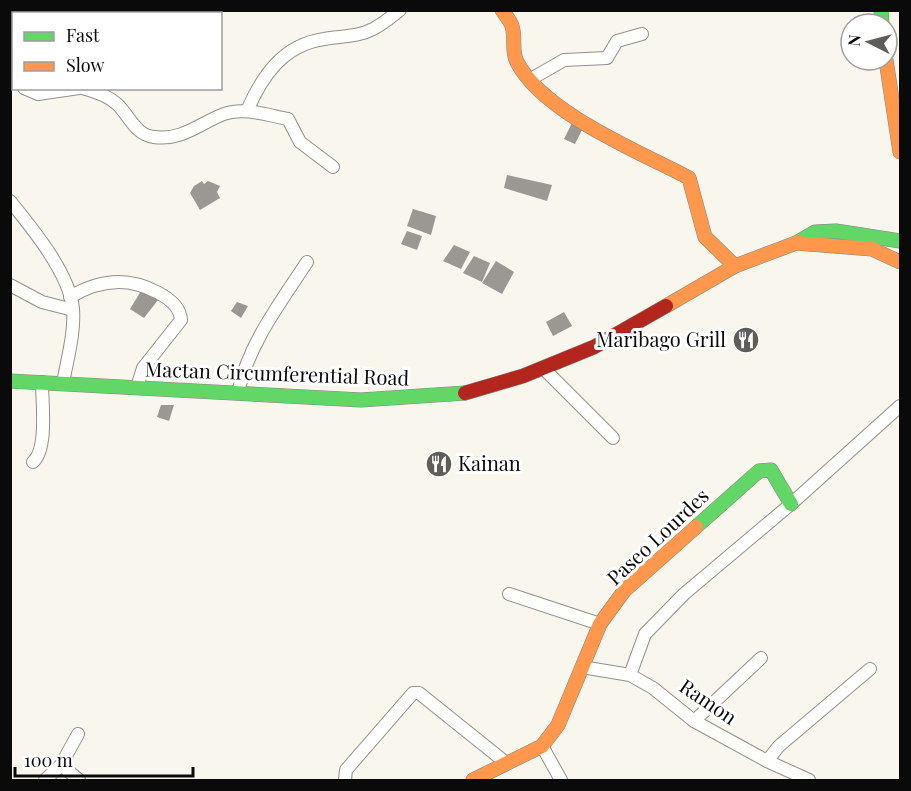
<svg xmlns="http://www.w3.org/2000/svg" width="911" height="791" viewBox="0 0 911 791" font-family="'Playfair Display',serif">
	<rect width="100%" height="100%" fill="#f9f6ed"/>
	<!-- building -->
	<g fill="#9b9893">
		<path d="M573,121L584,126L575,144L564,139Z"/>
		<path d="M507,175L552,185L547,201L504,188Z"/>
		<path d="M202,181L204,184L208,181L220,186L217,192L220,198L200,210L190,193L194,186Z"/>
		<path d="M413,209L436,216L431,235L407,226Z"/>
		<path d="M407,231L422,236L417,250L401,244Z"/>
		<path d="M454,245L470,252L461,269L443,261Z"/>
		<path d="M474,256L490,263L482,282L463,273Z"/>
		<path d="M496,261L514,272L502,294L482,283Z"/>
		<path d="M141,291L158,300L144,318L130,309Z"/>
		<path d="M237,302L248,306L241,318L231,311Z"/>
		<path d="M564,312L572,326L553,336L546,322Z"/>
		<path d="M161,405H174L169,421L157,417Z"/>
	</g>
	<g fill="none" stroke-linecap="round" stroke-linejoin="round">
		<defs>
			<g id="street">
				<path d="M19,10L20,14"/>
				<path d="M10,75L14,67"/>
				<path d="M531,79L564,60L607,58L617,41L642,34"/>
				<path d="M24,88L38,94L79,88"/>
				<path d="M83,88C95,92 107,95 117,104C129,115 135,135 154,137C182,141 200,123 224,114C244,107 267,115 288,119L300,142L333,167"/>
				<path d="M247,111C262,76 283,45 324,39C341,36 358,37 373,29C383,24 391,17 400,10"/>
				<path d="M10,201C32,228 70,274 73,309C75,333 67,360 63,383"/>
				<path d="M10,285L42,302L73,310"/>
				<path d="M70,297C85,288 101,282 119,282C140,282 180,297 181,320L143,368L137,387"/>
				<path d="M543,368L613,438"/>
				<path d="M238,393C248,345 280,303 307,262"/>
				<path d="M33,462C48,449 42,403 42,382"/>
				<path d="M509,594L600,624"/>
				<path d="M582,667L630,675L653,688L694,721L767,761L809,780"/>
				<path d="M630,675L645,634L684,594L791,504L900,406"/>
				<path d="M694,721L761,658"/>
				<path d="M542,746L561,780"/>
				<path d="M767,761L779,746L870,669"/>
				<path d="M61,765L79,780"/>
				<path d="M45,780L61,765L78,734"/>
				<path d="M345,780L346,770L413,693H419L505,762"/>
			</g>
			<g id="fast">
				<path d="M881,10L882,24"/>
				<path d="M796,243L815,232L836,231L900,241"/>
				<path d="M10,381L361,400L465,393"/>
				<path d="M696,527L759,471L771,470L791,504"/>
			</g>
			<g id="slow">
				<path d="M502,10C505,15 510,20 512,26C516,38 511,51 517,62C543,113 640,152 689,178L705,237L735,266"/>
				<path d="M886,60L900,152"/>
				<path d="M666,306L735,266L796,243L872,249L900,262"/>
				<path d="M473,780L542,746L558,725L600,624L624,591L696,527"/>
			</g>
			<path id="jam" d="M465,393L523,376L594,347L666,306"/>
		</defs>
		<!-- street casing -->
		<use href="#street" stroke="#92908c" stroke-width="14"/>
		<!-- fast casing -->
		<use href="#fast" stroke="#888783" stroke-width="15"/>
		<!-- slow casing -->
		<use href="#slow" stroke="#888783" stroke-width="15"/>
		<!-- jam casing -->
		<use href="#jam" stroke="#888783" stroke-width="15"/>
		<!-- street -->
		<use href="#street" stroke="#fefefc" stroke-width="12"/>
		<!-- fast -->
		<use href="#fast" stroke="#63d668" stroke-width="14"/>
		<!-- slow -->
		<use href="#slow" stroke="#ff974d" stroke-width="14"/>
		<!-- jam -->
		<use href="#jam" stroke="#b3261e" stroke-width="14"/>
	</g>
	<!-- icons -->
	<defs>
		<symbol id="restaurant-disc" viewBox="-11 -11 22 22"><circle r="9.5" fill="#5e5d59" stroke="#fff"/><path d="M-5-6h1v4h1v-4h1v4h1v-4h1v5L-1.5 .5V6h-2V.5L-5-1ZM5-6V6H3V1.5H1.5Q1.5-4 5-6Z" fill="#fff"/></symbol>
	</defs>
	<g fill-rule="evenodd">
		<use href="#restaurant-disc" x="731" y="325" width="30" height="30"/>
		<use href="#restaurant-disc" x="424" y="449" width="30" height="30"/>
	</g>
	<g text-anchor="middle" stroke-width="6" stroke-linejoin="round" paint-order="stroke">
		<!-- poi labels -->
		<g font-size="20" fill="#0a0a0a" stroke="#fff" text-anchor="end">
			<text x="726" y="347">Maribago Grill</text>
			<text x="458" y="471" text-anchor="start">Kainan</text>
		</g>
		<!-- street labels -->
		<g font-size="20" fill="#0a0a0a" stroke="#fff">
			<text transform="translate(277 374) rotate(2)" y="7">Mactan Circumferential Road</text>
			<text transform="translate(658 537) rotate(-43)" y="7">Paseo Lourdes</text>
			<text transform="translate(708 702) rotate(34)" y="7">Ramon</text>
		</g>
	</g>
	<!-- border -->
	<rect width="911" height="791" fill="none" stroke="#0a0a0a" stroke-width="24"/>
	<!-- legend -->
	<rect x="12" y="12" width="210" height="78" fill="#ffffff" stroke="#9d9d9d" stroke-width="1.5"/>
	<rect x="24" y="32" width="30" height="9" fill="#63d668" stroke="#9d9d9d" stroke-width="1.5"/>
	<text x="66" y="42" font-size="18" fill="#0a0a0a">Fast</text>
	<rect x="24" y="62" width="30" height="9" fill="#ff974d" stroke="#9d9d9d" stroke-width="1.5"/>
	<text x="66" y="72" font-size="18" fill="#0a0a0a">Slow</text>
	<!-- north arrow -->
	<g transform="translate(869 42) rotate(276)"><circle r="28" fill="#ffffff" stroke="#9d9d9d" stroke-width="1.5"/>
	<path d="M0-4.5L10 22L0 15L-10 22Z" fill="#5e5d59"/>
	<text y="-9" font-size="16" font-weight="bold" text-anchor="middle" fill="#0a0a0a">N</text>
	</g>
	<!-- scale -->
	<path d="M15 767v9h178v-9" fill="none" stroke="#0a0a0a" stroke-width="3"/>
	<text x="24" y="767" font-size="18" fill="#0a0a0a" stroke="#ffffff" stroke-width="4.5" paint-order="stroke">100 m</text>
</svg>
